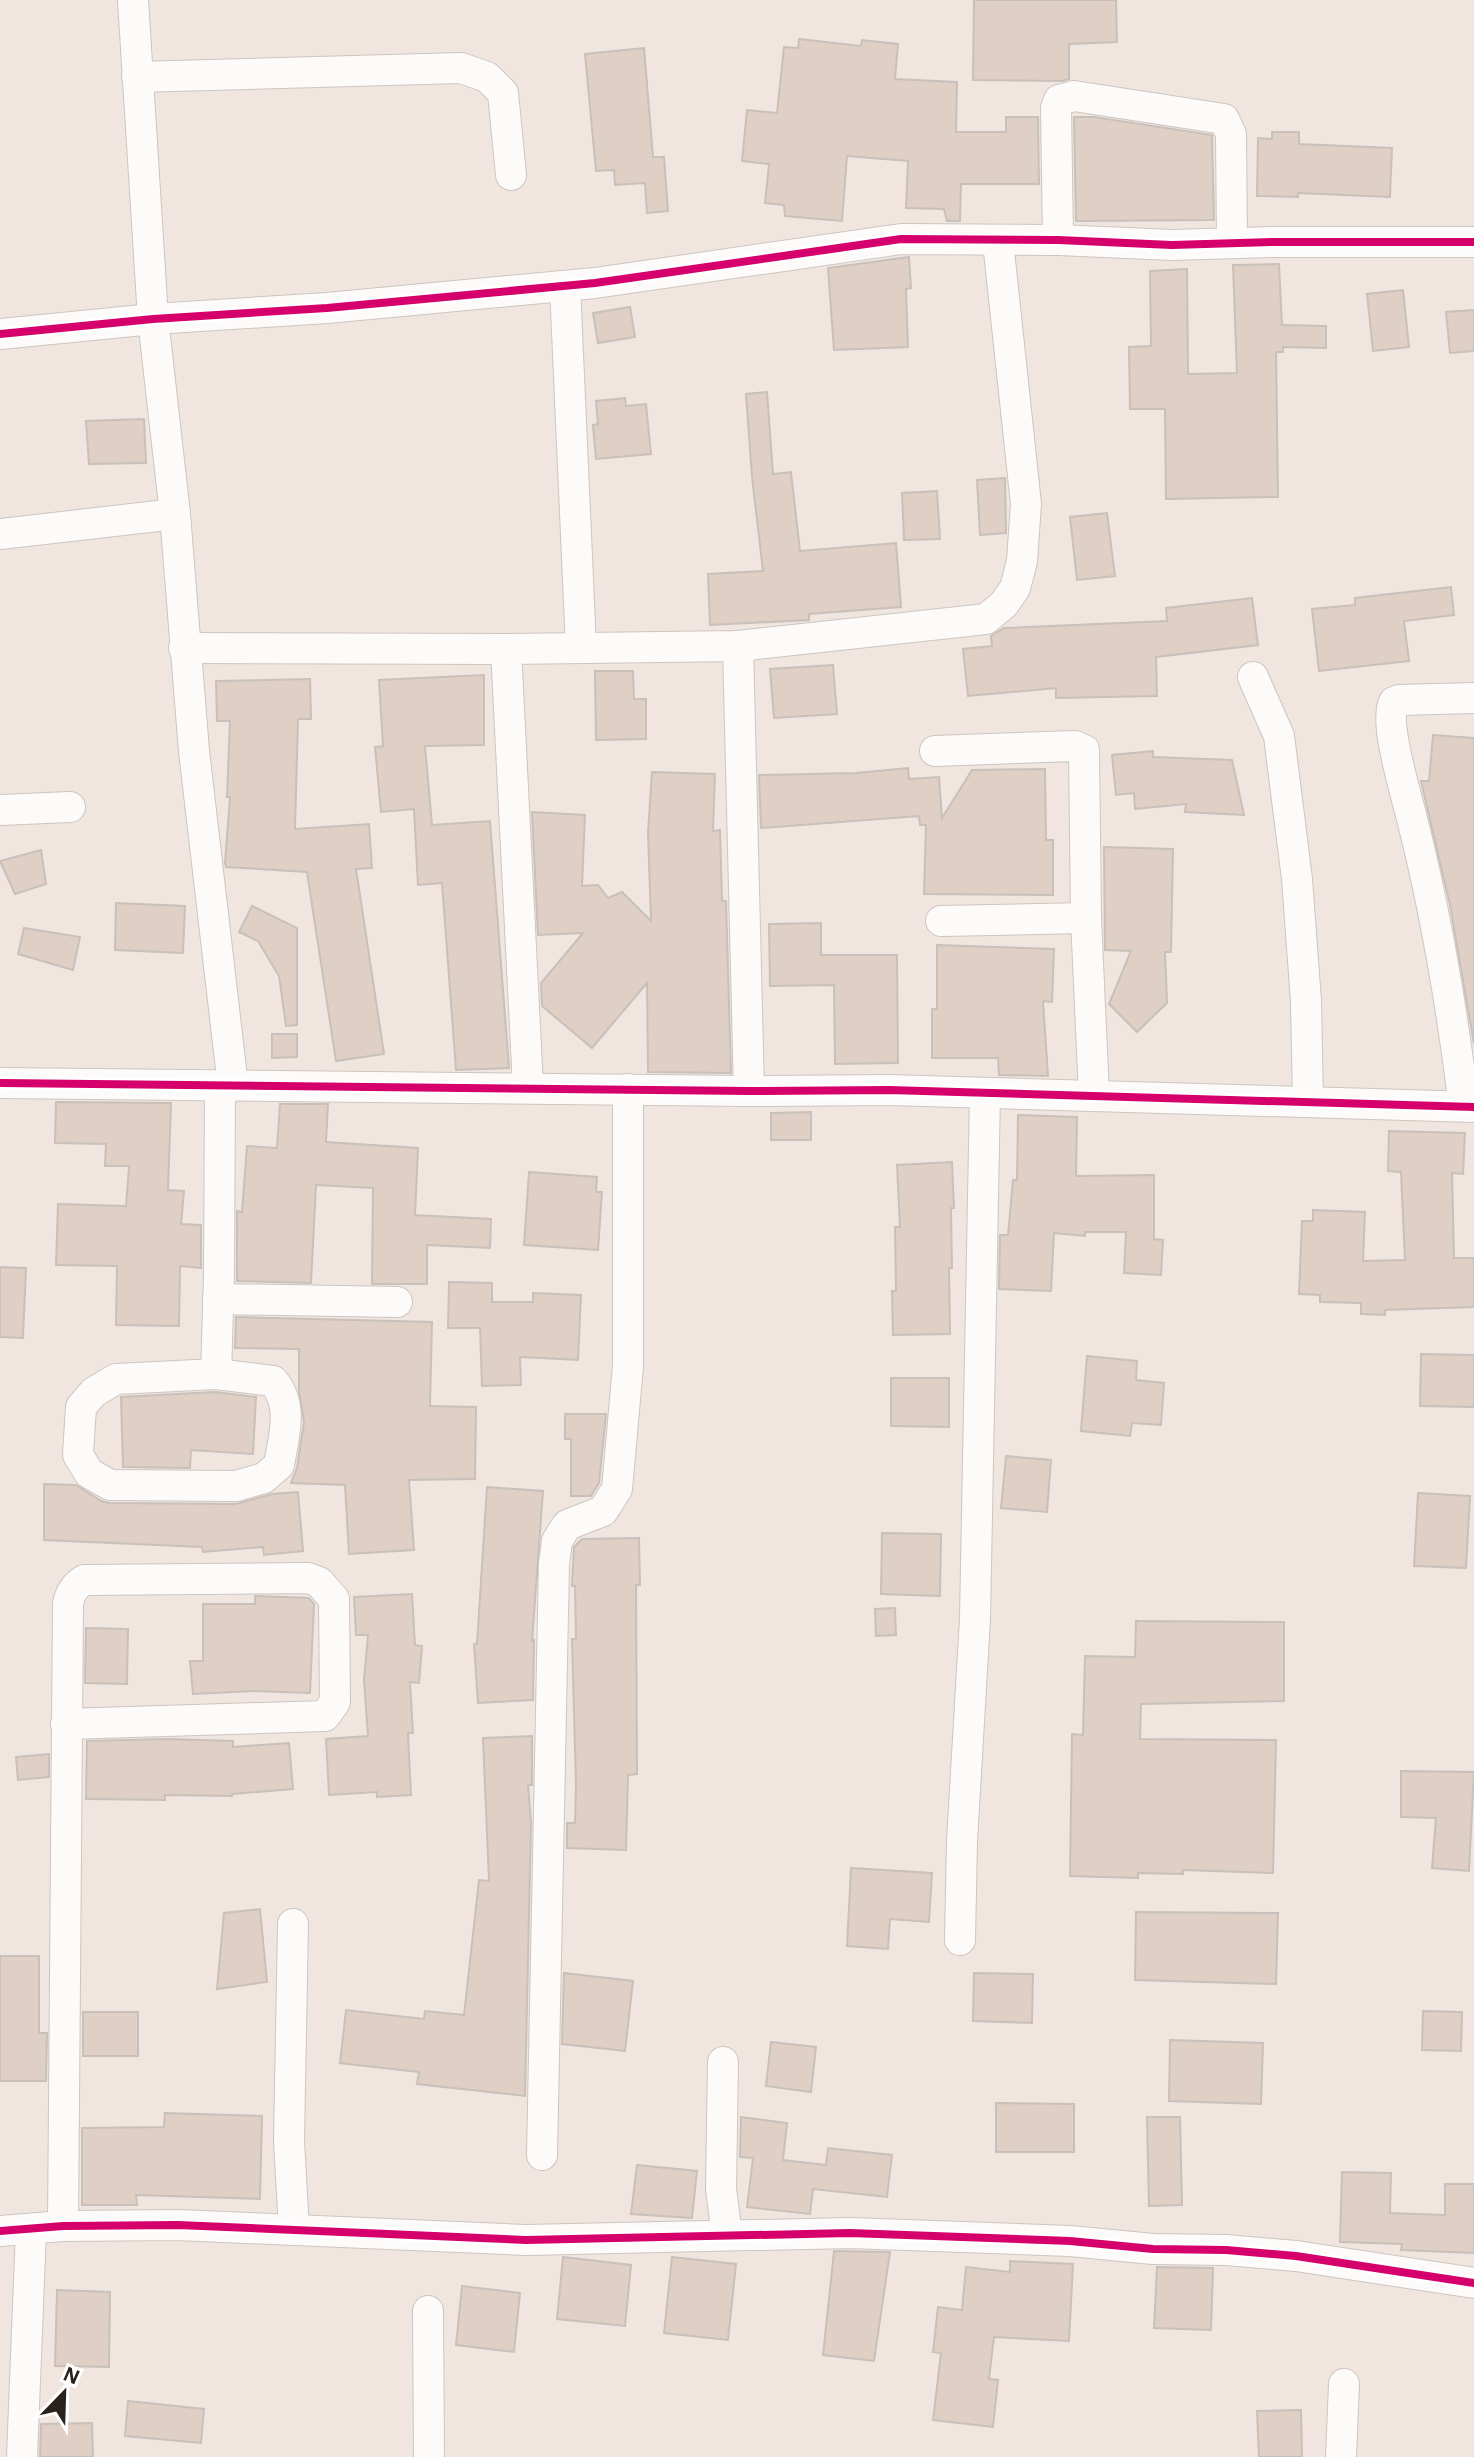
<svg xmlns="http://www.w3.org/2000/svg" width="1474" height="2457" viewBox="0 0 1474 2457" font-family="'Alegreya Sans',sans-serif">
	<rect width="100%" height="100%" fill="#f1e6df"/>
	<!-- building -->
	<g fill="#e0cfc4" stroke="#c8c0ba" stroke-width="2">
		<path d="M974,0H1116L1117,42L1069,44V79L1062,81L973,80Z"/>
		<path d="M799,39L861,46L862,40L898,44L895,79L957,82L956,132H1006V117H1038L1039,184H961L960,221H947L944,209L906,208L908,161L847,156L842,221L785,216L784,205L765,203L769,164L742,161L747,110L777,113L784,47L798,48Z"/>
		<path d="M644,48L653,157H664L668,211L647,213L645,183L615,185L614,170L596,171L585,54Z"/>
		<path d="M1074,117H1094L1212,135L1214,220L1076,221Z"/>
		<path d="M1272,132H1299V144L1392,148L1390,197L1298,193V197L1257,196L1258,138L1272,139Z"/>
		<path d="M909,257L911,288L906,289L908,347L834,350L828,268Z"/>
		<path d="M1279,264L1282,325L1326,326V348L1283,347V352H1276L1278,497L1166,499L1165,409H1130L1129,347L1151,346L1150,271L1187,269L1188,374L1237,373L1233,265Z"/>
		<path d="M1403,290L1409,347L1373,351L1367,294Z"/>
		<path d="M630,307L635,337L598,343L593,313Z"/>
		<path d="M1474,310V351L1450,353L1446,312Z"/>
		<path d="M767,392L773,474L791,472L800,551L896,543L901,607L809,614V620L710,625L708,574L763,571L752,477L746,394Z"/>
		<path d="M625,398L626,406L646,404L651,454L596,459L593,425L598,424L596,401Z"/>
		<path d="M144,419L146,463L89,464L86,421Z"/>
		<path d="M1005,478L1006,533L980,535L977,480Z"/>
		<path d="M937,491L940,539L904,540L902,493Z"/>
		<path d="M1107,513L1115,576L1077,580L1070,517Z"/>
		<path d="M1451,587L1454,615L1404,621L1409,661L1319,671L1312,609L1355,605V598Z"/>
		<path d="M1252,598L1258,645L1156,657L1157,696L1056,698V688L968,696L963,649L992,646L991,636L1004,628L1167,621L1166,608Z"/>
		<path d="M833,665L837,714L774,718L770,669Z"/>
		<path d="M595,671H633L634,699H646V739L596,740Z"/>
		<path d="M484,675V745L425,746L432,825L490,821L509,1068L456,1070L442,883L418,885L414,809L381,812L375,747L383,746L379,680Z"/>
		<path d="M310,679L311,719H298L295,829L369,824L372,868L356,869L384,1054L336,1061L307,872L226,867L225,863L230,797H227L230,721H217L216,681Z"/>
		<path d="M1433,735L1474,738V1044L1450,905L1421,781H1429Z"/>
		<path d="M1153,751V757L1232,760L1244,815L1185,812L1186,804L1135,809L1134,793L1116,795L1112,755Z"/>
		<path d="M908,768L909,779L939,777L942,818L972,770L1045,769L1046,840H1053V895L924,894L926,825H920L919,816L761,828L759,775L856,773Z"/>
		<path d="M652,772L715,774L713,831L720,830L722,901H726L731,1073L648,1072L647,983L592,1048L542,1006L541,983L583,933L538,935L532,812L585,815L582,886L598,885L608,898L622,892L651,921L648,833Z"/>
		<path d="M1104,847L1173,849L1171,952H1165L1167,1003L1137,1032L1109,1004L1131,951L1105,950Z"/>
		<path d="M41,850L46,884L15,894L0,861Z"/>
		<path d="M116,903L185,906L183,953L115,950Z"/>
		<path d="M252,906L297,928V1025L286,1026L279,976L258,941L239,932Z"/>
		<path d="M821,923V955H897L898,1063L835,1064L834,985L770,986L769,924Z"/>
		<path d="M24,928L80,937L73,970L18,954Z"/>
		<path d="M937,945L1054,949L1052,1002L1043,1001L1048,1076L999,1075L998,1058H932V1009H937Z"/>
		<path d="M272,1034H297V1057L272,1058Z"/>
		<path d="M56,1102L171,1103L168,1190L184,1191L181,1224L201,1225V1268L180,1266L179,1326L116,1325L117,1266L56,1265L58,1204L126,1206L129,1166H105L106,1144L55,1143Z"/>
		<path d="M280,1104H328L326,1142L418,1148L415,1215L491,1219L490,1248L427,1245V1284H372L373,1188L316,1185L311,1283L237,1281V1211L242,1212L247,1146L277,1148Z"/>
		<path d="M811,1112V1140H771V1113Z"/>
		<path d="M1018,1115L1077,1117L1076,1176L1154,1175V1239L1163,1240L1161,1275L1124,1273L1126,1232H1085V1236L1054,1233L1051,1291L999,1289L1000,1235H1008L1013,1180H1017Z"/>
		<path d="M1389,1131L1465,1133L1463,1174L1452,1173L1454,1258H1474V1307L1385,1310V1315L1361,1314V1303L1320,1302V1295L1299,1294L1302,1221H1313V1210L1365,1212L1363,1261L1405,1260L1401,1172L1388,1171Z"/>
		<path d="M952,1162L954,1208H951L952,1268H949L950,1334L893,1335L892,1291H896L895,1227H900L897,1165Z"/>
		<path d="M529,1172L597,1177L596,1192H602L598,1250L524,1245Z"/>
		<path d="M0,1267L26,1268L23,1338L0,1337Z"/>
		<path d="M449,1282L492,1283V1302H533V1293L581,1295L578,1360L520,1357L521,1385L482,1386L480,1328H448Z"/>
		<path d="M236,1317L432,1322L430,1406L476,1407L475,1479L409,1480L414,1550L349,1554L345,1485L291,1483L297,1468L304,1422L299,1392V1349L235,1348Z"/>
		<path d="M1421,1354L1474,1355V1407L1420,1406Z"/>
		<path d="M1087,1356L1137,1361L1136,1380L1164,1383L1161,1425L1132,1423L1130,1436L1081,1431Z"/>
		<path d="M891,1378H949V1427L891,1426Z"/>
		<path d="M215,1392L256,1397L253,1454L191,1450L190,1468L123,1467L121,1397Z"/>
		<path d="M565,1414H606L599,1483L591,1496H571V1439H565Z"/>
		<path d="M1006,1456L1051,1460L1047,1512L1001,1508Z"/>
		<path d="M44,1484L76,1485L101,1501L110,1503L236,1504L272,1494L298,1492L303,1551L264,1555L263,1547L203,1552L202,1547L44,1540Z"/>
		<path d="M487,1487L543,1491L532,1641L534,1640L533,1700L478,1703L474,1644H477Z"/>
		<path d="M1418,1493L1470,1496L1466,1568L1414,1566Z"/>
		<path d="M882,1533L941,1534L940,1596L881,1594Z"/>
		<path d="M639,1538L640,1585H636L637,1774L628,1775L626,1850L567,1848V1823H575L576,1785L572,1639H576L575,1586H572L574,1547L582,1539Z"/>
		<path d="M412,1594L415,1645L422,1646L419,1683L410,1682L413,1733H408L411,1795L377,1797V1792L329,1795L326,1739L368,1736L364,1680L368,1635H356L354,1597Z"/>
		<path d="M255,1596L309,1598L314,1604L310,1693L254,1691L193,1694L190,1661H203V1604H255Z"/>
		<path d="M895,1608L896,1635L876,1636L875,1609Z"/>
		<path d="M1136,1621L1284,1622V1701L1141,1704L1140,1739L1276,1740L1273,1873L1183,1870V1874L1138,1873V1878L1070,1876L1072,1734L1083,1735L1085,1656L1135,1657Z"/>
		<path d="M86,1628L128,1629L127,1684L85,1683Z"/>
		<path d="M532,1736V1785H528L531,1823L525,2096L417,2084L419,2072L340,2063L346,2010L424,2019L425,2011L464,2015L479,1880L489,1881L483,1738Z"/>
		<path d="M166,1739L233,1741V1747L289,1743L293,1789L232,1794V1796L165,1795V1800L86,1799L87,1741Z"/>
		<path d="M49,1754V1777L18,1780L16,1757Z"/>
		<path d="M1401,1771L1474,1772L1469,1871L1432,1868L1436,1818L1401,1817Z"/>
		<path d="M851,1868L932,1873L929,1922L890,1919L888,1949L847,1946Z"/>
		<path d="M260,1909L267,1982L217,1989L224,1913Z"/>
		<path d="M1136,1912L1278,1913L1276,1984L1135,1980Z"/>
		<path d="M0,1956H39V2033H47L46,2081H0Z"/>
		<path d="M564,1973L633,1981L625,2051L562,2044Z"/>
		<path d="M974,1973L1033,1974L1032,2023L973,2021Z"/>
		<path d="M1423,2011L1462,2012L1461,2051L1422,2050Z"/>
		<rect x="83" y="2012" width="55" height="44"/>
		<path d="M1170,2040L1263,2043L1261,2104L1169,2101Z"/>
		<path d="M771,2042L816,2047L811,2092L766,2086Z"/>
		<path d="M996,2103L1074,2104V2152H996Z"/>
		<path d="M165,2113L262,2116L260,2199L136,2195L137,2205H82V2128L164,2127Z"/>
		<path d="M741,2117L787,2123L783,2160L826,2165L828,2148L892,2155L887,2197L813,2189L810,2214L747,2207L753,2158L740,2157Z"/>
		<path d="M1147,2117H1180L1182,2205L1149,2206Z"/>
		<path d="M637,2165L697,2171L692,2218L631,2214Z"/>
		<path d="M1342,2172L1391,2173L1390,2213L1445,2215V2184H1474V2253L1401,2250L1402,2244L1340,2242Z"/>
		<path d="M834,2251L890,2252L874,2361L823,2355Z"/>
		<path d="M563,2257L631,2265L625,2326L557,2319Z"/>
		<path d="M672,2257L736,2264L728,2340L664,2333Z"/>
		<path d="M1010,2261L1073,2264L1069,2341L994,2337L989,2379L998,2380L993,2427L933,2420L941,2353L933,2352L938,2307L962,2310L966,2267L1010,2272Z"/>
		<path d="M1157,2267L1213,2268L1211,2330L1154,2328Z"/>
		<path d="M462,2286L520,2293L514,2352L456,2345Z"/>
		<path d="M57,2290L110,2292L109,2367L55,2366Z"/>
		<path d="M128,2401L204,2409L201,2443L125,2436Z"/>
		<path d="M1301,2410L1302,2457H1259L1257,2411Z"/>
		<path d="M92,2423L93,2457H40L41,2424Z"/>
	</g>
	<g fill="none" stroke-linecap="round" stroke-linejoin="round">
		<defs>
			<g id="minor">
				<path d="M133,0L153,319L175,514L194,751L233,1086"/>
				<path d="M137,77L461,68L487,77L503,93L511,175"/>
				<path d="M1058,240L1056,108L1059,100L1074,96L1224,119L1231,134L1232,243"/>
				<path d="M565,286L581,648"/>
				<path d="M0,334L153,319L327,308L595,283L901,239L1058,240L1172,245L1273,242H1474"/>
				<path d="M0,534L175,514"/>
				<path d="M738,646L749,1091"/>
				<path d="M184,648L506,649L738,646L986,619L1004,604L1015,588L1022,561L1026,504L998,242"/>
				<path d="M506,649L528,1087"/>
				<path d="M1253,677L1279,736L1297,879L1306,1001L1308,1101"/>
				<path d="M935,751L1075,746L1084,750L1086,918L1094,1095"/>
				<path d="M0,810L70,807"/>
				<path d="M941,921L1086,918"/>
				<path d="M0,1083L749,1091L889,1090L1474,1107"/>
				<path d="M1464,1106C1451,1000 1433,895 1405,792C1400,772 1385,719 1394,702L1399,700L1474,698"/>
				<path d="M218,1299L397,1302"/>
				<path d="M216,1374L273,1381C294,1405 284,1435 279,1465L264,1478L236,1486L110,1485L89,1473L78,1455L81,1407L94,1392L116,1379Z"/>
				<path d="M216,1374L219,1276L220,1086"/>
				<path d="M293,1924L289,2141L294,2229"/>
				<path d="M960,1940L962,1841L975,1619L985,1093"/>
				<path d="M723,2062L721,2189L727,2235"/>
				<path d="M542,2155L554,1564L557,1541L567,1525L603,1511L617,1489L628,1366V1089"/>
				<path d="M63,2226L68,1604C70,1593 74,1586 84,1580L308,1578L319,1582L334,1599L335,1702L325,1716L66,1724"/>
				<path d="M0,2231L63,2226L178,2225L526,2240L850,2233L1070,2241L1153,2249L1226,2250L1296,2256L1474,2283"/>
				<path d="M428,2311L429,2457"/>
				<path d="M22,2457L31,2230"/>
				<path d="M1341,2457L1344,2384"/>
			</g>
		</defs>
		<!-- minor casing -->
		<use href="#minor" stroke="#cdc5c0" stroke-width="32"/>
		<!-- minor -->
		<use href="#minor" stroke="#fdfbfa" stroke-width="30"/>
		<defs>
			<g id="cycleway">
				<path d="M0,334L153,319L327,308L595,283L901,239L1058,240L1172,245L1273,242H1474"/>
				<path d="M0,1083L749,1091L889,1090L1474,1107"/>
				<path d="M0,2231L63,2226L178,2225L526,2240L850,2233L1070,2241L1153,2249L1226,2250L1296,2256L1474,2283"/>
			</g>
		</defs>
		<!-- cycleway casing -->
		<use href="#cycleway" stroke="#fff" stroke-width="13"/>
		<!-- cycleway -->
		<use href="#cycleway" stroke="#d6006c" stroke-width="8"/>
	</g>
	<!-- north arrow -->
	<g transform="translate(64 2393) rotate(23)" stroke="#ffffff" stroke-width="6" paint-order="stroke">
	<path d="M0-6L14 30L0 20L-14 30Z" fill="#28211c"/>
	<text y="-12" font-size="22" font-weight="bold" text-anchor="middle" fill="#28211c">N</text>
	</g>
</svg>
